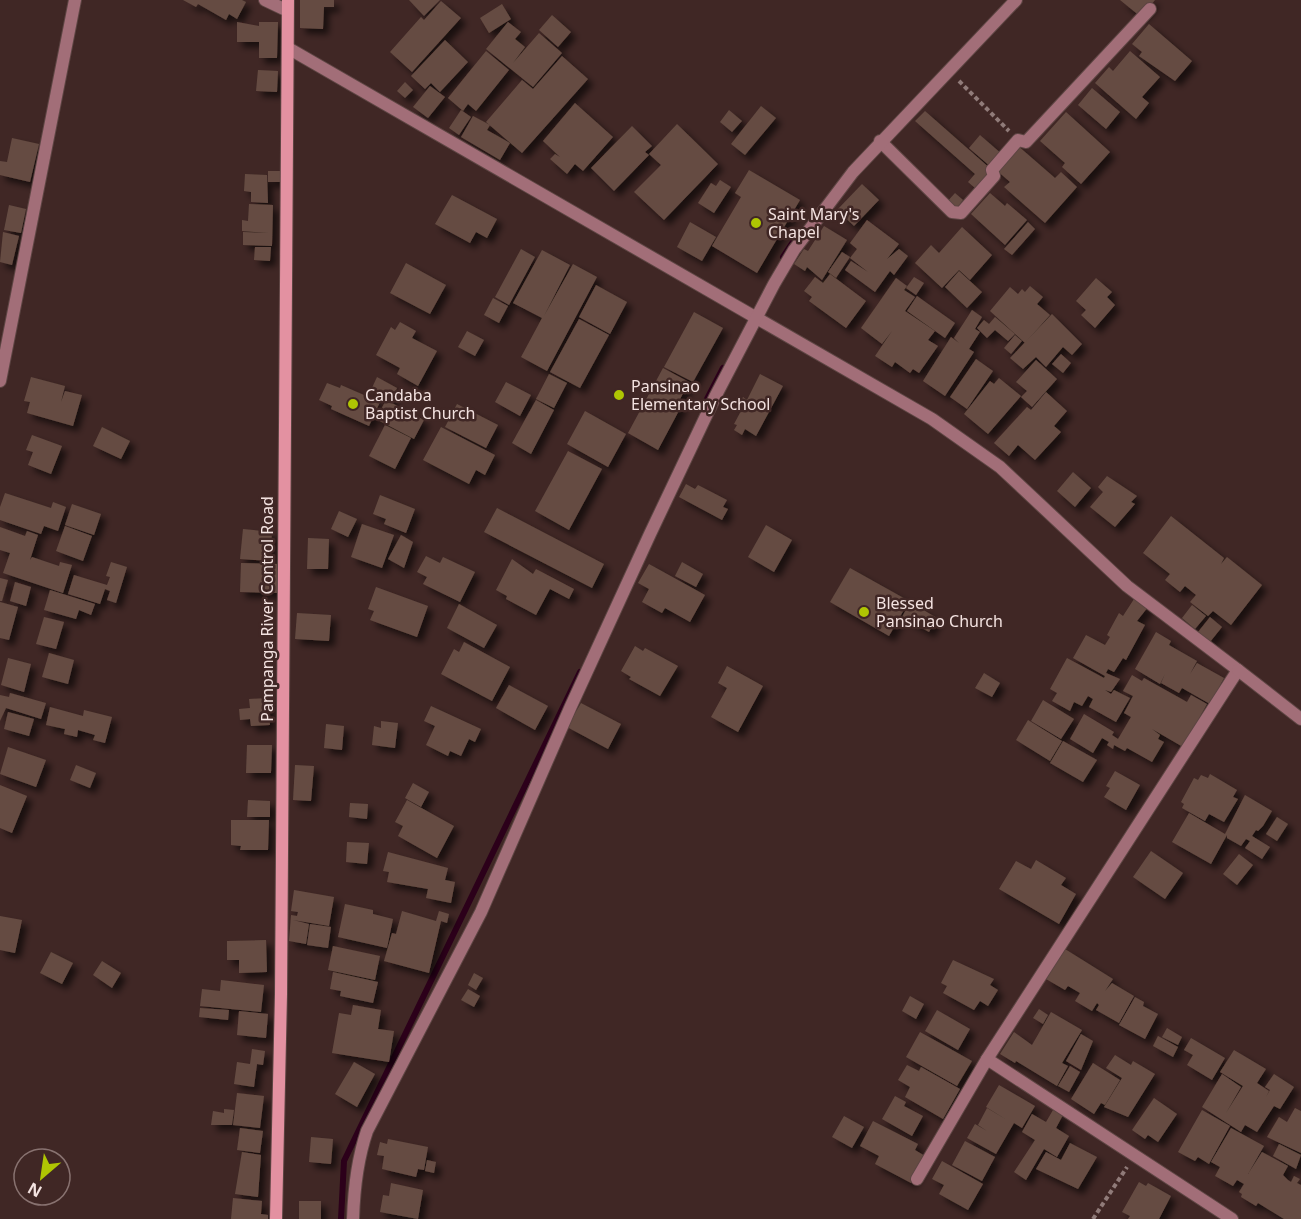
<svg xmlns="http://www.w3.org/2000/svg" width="1301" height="1219" viewBox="0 0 1301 1219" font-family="'Noto Sans',sans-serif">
	<defs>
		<filter id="shadow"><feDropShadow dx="5.5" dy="5.5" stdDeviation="3" flood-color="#0009"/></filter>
	</defs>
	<rect width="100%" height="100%" fill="#402725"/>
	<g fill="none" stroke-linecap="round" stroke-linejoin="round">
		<!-- stream -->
		<g stroke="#2c001a" stroke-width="6">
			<path d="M783,257L797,236"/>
			<path d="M707,399L723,368"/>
			<path d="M341,1219L344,1161L580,672"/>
		</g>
	</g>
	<!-- building -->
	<g fill="#654c42" filter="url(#shadow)">
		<path d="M183,0H242L246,2L237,19L229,14L226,20L198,4L196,7Z"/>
		<path d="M300,0H334V7H324L323,29L300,28Z"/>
		<path d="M409,0H440L424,16Z"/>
		<path d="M1120,0H1155L1141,17Z"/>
		<path d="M441,1L461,18L412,72L390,52L421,17L424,20Z"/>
		<path d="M502,4L511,19L489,33L480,18Z"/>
		<path d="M552,15L571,32L558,47L539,30Z"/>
		<path d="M237,22L259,26V22H278L277,58H259V42H237Z"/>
		<path d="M508,22L521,32L515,39L525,47L513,63L539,33L562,53L533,87L486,49Z"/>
		<path d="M1149,24L1192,61L1175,81L1139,56L1142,52L1132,44Z"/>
		<path d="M445,40L468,62L440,92L431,83L425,89L411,76Z"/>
		<path d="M486,51L509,70L476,111L468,104L463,111L448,98Z"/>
		<path d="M1130,51L1160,77L1142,97L1149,103L1136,119L1095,83L1109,67L1113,71Z"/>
		<path d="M562,56L588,79L522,153L486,122L522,80L533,89Z"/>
		<path d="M258,70L278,71L277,92L256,91Z"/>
		<path d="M405,82L413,90L405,98L397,91Z"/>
		<path d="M430,86L445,97L428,118L413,107Z"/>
		<path d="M1092,88L1120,112L1106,129L1078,105Z"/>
		<path d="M575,103L613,137L583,171L575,164L567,174L550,159L555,154L560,157L543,141Z"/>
		<path d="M761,106L776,118L745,155L731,144Z"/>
		<path d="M461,110L471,117L459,135L449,128Z"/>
		<path d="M729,110L742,121L732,132L720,122Z"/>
		<path d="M925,111L992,170L975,188L968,182L975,174L915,121Z"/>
		<path d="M1066,112L1110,152L1081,184L1062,167L1065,163L1040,141Z"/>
		<path d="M473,116L490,125L487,130L510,143L500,160L461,137Z"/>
		<path d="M677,124L718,164L664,220L634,192L661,165L649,154Z"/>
		<path d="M632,126L652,146L645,152L649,155L614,191L591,168Z"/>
		<path d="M980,135L1003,155L992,168L969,148Z"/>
		<path d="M12,138L39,144L30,182L0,175V161L7,162Z"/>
		<path d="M1017,145L1055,178L1061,172L1077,187L1045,223L1004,187L1010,182L995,169Z"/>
		<path d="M749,170L800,200L757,273L712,246L741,197L735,193Z"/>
		<rect x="268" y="171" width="12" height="11"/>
		<path d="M245,174L267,175L268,203L251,202V192L244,191Z"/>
		<path d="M720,180L731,187L714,213L698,203L711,183L716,186Z"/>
		<path d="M862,184L879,200L854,226L837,210Z"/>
		<path d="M955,193L963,200L955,210L946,203Z"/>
		<path d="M990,193L1005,206L1007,203L1027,220L1005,245L971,214Z"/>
		<path d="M452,195L497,219L487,238L476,232L470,243L435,224Z"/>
		<path d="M249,204L273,205L272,246L243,245V232L269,233L242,231V220L248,221Z"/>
		<path d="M9,205L26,209L21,233L4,230Z"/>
		<path d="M867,220L899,244L887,259L899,249L908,256L894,275L890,271L875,292L845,270L851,261L868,272L850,258L857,249L850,243Z"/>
		<path d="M690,222L716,237L702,261L677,247Z"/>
		<path d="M1028,222L1035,229L1012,255L1004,249Z"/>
		<path d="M824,226L847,240L822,280L807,267L805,271L794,264L804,249L808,251Z"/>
		<path d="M962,227L992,255L970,280L959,270L942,288L915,263L931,245L939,253Z"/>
		<path d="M3,232L19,236L12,265L0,262Z"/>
		<path d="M255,247H271L270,261L254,260Z"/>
		<path d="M521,249L535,257L509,305L495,297Z"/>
		<path d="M542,250L570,265L544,316L573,264L597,277L547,371L521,357L542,318L513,303Z"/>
		<path d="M842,252L850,257L836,278L828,272Z"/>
		<path d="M406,263L446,285L430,314L390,293Z"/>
		<path d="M959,271L982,292L967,308L945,287Z"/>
		<path d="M830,274L866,301L846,328L809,301L812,297L804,291L815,277L823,283Z"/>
		<path d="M914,277L924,283L916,295L906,288Z"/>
		<path d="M896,278L907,286L904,290L915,297L905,311L935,331L928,340L938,346L919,373L913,369L910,373L895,362L892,367L875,356L892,331L882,344L861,328Z"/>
		<path d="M1096,278L1112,292L1107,297L1115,305L1095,328L1081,315L1086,310L1076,301Z"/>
		<path d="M596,285L627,302L610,334L579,317Z"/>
		<path d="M1030,286L1043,297L1037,304L1050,315L1025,343L990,311L1010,287L1018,294L1022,289L1025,292Z"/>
		<path d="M917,296L955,323L945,338L907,311Z"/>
		<path d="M493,298L508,306L499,323L484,315Z"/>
		<path d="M972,310L982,317L975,329L980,332L969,349L974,352L945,396L923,381L951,337L959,343L954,338Z"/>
		<path d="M694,312L723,328L693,382L664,367Z"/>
		<path d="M1052,314L1082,344L1072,355L1063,347L1046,367L1036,357L1023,369L1010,358Z"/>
		<path d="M995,317L1015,334L1008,341L995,330L987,338L977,328L984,320L989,324Z"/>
		<path d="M579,319L609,335L580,388L550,372Z"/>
		<path d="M400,322L416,331L412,338L437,351L418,386L397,374L400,368L376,355L391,327L395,330Z"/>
		<path d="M467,331L484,340L475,356L458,347Z"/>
		<path d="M1015,335L1022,341L1011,354L1004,348Z"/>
		<path d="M1061,354L1071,363L1063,373L1052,364Z"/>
		<path d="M976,359L993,371L967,409L950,397Z"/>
		<path d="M1036,360L1057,379L1032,407L1021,397L1027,391L1016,382Z"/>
		<path d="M663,368L689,382L678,403L682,405L658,450L628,433Z"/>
		<path d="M549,374L567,383L554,408L536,399Z"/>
		<path d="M760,374L783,386L756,436L745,429L742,435L734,430L737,425L734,424L741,411L736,408L743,397L747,400Z"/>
		<path d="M31,377L65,386L61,402L65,391L82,395L73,426L27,413L30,402L24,401Z"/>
		<path d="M377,377L397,388L391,401L371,390Z"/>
		<path d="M999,378L1021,396L988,434L964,414L990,381L994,384Z"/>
		<path d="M506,382L531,395L520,416L495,402Z"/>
		<path d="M327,383L340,388L341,385L380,402L369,426L331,409L332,406L319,400Z"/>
		<path d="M1046,392L1067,411L1054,426L1061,432L1035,460L1018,445L1009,456L994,443L1027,407L1031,410Z"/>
		<path d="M386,400L424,420L414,439L376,419Z"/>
		<path d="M536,400L554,410L531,454L512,443Z"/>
		<path d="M457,404L498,425L486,448L445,427Z"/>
		<path d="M585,411L626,434L608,467L567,444Z"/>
		<path d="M385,425L411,438L395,469L369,456Z"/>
		<path d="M102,427L130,441L121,459L93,446Z"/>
		<path d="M441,427L495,455L485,475L476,470L469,484L423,460Z"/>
		<path d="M32,435L62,446L51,474L28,465L33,452L26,450Z"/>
		<path d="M568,451L602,469L569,530L535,511Z"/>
		<path d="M1073,472L1091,488L1075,507L1057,491Z"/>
		<path d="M1107,476L1137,496L1131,502L1135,504L1115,527L1090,507L1103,492L1098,487Z"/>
		<path d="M686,484L695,489L698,485L727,500L723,507L728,509L722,520L679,497Z"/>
		<path d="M5,493L51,508L53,502L66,507L58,531L44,526L41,534L0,520V507Z"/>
		<path d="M380,495L415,509L406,533L384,524L386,519L373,514Z"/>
		<path d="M72,504L101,514L94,535L65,525Z"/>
		<path d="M497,508L604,564L592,588L484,532Z"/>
		<path d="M339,511L357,519L348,537L331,529Z"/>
		<path d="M1171,516L1224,558L1221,564L1227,557L1262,585L1231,625L1213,611L1208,616L1190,602L1196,595L1185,586L1180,592L1165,580L1170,574L1143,553Z"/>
		<path d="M362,524L394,535L382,568L351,557Z"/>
		<path d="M766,525L792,540L774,572L748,557Z"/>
		<path d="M65,526L92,536L83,561L56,551Z"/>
		<path d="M0,527L25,536L27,531L38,535L30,560L32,557L59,566L60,562L72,565L63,593L3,573L10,553L0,550Z"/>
		<path d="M243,529L272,532L270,561L240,559Z"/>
		<path d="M401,535L413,542L404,568L388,559Z"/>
		<path d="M308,538L329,539L328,569H307Z"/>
		<path d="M426,556L440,563L443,557L475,572L460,602L423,584L427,577L417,572Z"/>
		<path d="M512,559L533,574L536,569L574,589L569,599L550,589L536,615L506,599L507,596L496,590Z"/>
		<path d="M111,562L127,567L116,603L107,600L110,591L105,589L100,604L68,594L74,575L107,585L110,577L106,576Z"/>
		<path d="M682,562L703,574L696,587L675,576Z"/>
		<path d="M241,563L278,564L277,593L240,592Z"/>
		<path d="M649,564L705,595L690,622L665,608L662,613L642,602L649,589L638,583Z"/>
		<path d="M850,568L909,601L889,636L830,602Z"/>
		<path d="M0,578L8,580L2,601H0Z"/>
		<path d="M15,582L31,587L26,606L10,601Z"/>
		<path d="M376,587L428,606L417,637L370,620L374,611L368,609Z"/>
		<path d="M50,590L95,604L91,615L79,610L76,619L44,610Z"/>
		<path d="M1134,599L1148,607L1137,621L1145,625L1126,660L1123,658L1114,672L1108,669L1106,673L1120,679L1111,692L1105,690L1111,694L1114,690L1130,698L1116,722L1089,707L1093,699L1088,696L1082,706L1074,702L1070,711L1052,701L1057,693L1050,689L1067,658L1104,678L1105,676L1073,658L1086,635L1105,645L1110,637L1107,635L1119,613L1123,616Z"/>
		<path d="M0,602L18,607L9,640L0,638Z"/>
		<path d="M910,602L937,618L929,632L902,617Z"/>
		<path d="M459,604L497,625L484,648L447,628Z"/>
		<path d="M1192,605L1206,616L1195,629L1182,618Z"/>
		<path d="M297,613L331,615L329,641L295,639Z"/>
		<path d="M44,617L64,622L56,649L36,644Z"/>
		<path d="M1210,617L1222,627L1210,642L1198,632Z"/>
		<path d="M1156,632L1171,641L1169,645L1197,661L1190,674L1197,663L1224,678L1210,704L1182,688L1179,693L1161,683L1165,674L1160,684L1135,669Z"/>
		<path d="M464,642L510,667L492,701L441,674L454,649L459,652Z"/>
		<path d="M635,646L643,651L645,648L678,666L660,696L629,679L631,677L621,671Z"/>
		<path d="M49,653L74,660L68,684L42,677Z"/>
		<path d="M8,658L31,664L24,692L1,685Z"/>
		<path d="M727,666L763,686L738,732L711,717L727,688L718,683Z"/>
		<path d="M984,673L1000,683L992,697L975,688Z"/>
		<path d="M1132,675L1142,681L1144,678L1187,702L1191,695L1207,704L1183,747L1152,729L1160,735L1158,739L1164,742L1152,762L1127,748L1125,751L1114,745L1113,749L1107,745L1109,742L1102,738L1093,753L1070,739L1084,714L1114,732L1112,735L1118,739L1131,717L1124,713L1133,696L1123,691Z"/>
		<path d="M509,685L548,706L535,730L496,708Z"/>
		<path d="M10,693L46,703L41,719L6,708L0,721V695L9,697Z"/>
		<path d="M268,698L270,725L251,726L250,719L240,720L239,709L250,708L249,699Z"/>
		<path d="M1043,700L1074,719L1061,739L1031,721Z"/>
		<path d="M581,703L621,724L608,749L567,727Z"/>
		<path d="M431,706L481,729L475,742L469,739L461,756L450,751L448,756L426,745L435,726L424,721Z"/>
		<path d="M50,707L83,716L84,710L112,717L105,743L93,740L95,735L78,730L77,737L64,734L65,729L46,725Z"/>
		<path d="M8,712L34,719L29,736L4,729Z"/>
		<path d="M1028,720L1062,741L1050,761L1016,740Z"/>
		<path d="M381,721L398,723L395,748L372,745L374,726L381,728Z"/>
		<path d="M326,724L344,726L342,750L324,748Z"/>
		<path d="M1063,741L1097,760L1083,782L1050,763Z"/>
		<path d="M247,745H272L271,773H246Z"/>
		<path d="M8,747L46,760L36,787L0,774Z"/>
		<path d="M76,765L96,773L90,788L70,780Z"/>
		<path d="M295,765L314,766L311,801L293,800Z"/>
		<path d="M1115,771L1140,785L1126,810L1104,797L1110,788L1106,786Z"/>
		<path d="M1210,774L1237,790L1233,797L1238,799L1224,822L1209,814L1205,821L1182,808L1184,804L1181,802L1194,778L1198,780L1201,775L1208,778Z"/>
		<path d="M413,783L429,792L421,807L405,798Z"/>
		<path d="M0,785L27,796L12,833L0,828Z"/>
		<path d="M1245,795L1272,811L1263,826L1258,831L1256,830L1252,836L1270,847L1262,859L1245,848L1250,841L1246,839L1241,846L1227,838V835L1211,864L1172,842L1189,813L1225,834Z"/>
		<path d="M248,800L270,801V817H247Z"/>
		<path d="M407,800L454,826L437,858L398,836L403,826L395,822Z"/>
		<path d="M350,803L368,804L367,819L349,817Z"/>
		<path d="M1277,817L1288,824L1277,841L1266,834Z"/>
		<path d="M231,820H269L268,850H240L241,846L231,845Z"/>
		<path d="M347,842L369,843L367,864L346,862Z"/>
		<path d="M1151,851L1183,873L1165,899L1133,877Z"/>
		<path d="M388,852L448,868L445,880L455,882L451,903L426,898L428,889L387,882L389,872L383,871Z"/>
		<path d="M1239,854L1253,865L1237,885L1223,874Z"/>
		<path d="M1036,860L1066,878L1061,885L1076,894L1059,924L999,889L1016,861L1031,869Z"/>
		<path d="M294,890L334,897L329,926L293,920L309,924L306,944L289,941L291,915L297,916L298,912L291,911Z"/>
		<path d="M345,904L373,910V914L393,919L387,948L338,937Z"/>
		<path d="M402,911L436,921L439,911L449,914L447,923L441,921L429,973L384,961L392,933L396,934Z"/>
		<path d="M0,916L22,920L15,953L0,950Z"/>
		<path d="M310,924L331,927L328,948L307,945Z"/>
		<path d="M266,940L267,972L239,973V960H227V941Z"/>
		<path d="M333,946L380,956L375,980L328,970Z"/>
		<path d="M1065,949L1113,979L1105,991L1112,983L1134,996L1119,1023L1096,1010L1099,1005L1097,1003L1092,1011L1075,1001L1080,993L1068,986L1065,990L1046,979Z"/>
		<path d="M51,952L73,963L62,984L40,973Z"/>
		<path d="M953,960L994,979L990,985L998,990L988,1006L980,1001L974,1010L943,993L947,986L941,983Z"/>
		<path d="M102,961L121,973L112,988L93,975Z"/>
		<path d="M333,972L378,982L373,1003L340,996L341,991L330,989Z"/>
		<path d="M474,973L483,978L476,990L468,985Z"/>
		<path d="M221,980L264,985L261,1012L200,1006L202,989L220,991Z"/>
		<path d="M468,989L480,996L474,1007L461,1000Z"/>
		<path d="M910,996L924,1004L916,1019L902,1011Z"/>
		<path d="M1135,997L1144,1002L1143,1006L1158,1014L1145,1039L1119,1025Z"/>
		<path d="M353,1005L381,1010L378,1029L394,1031L389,1062L332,1053L339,1013L351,1015Z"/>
		<path d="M200,1008L229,1010L228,1020L199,1017Z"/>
		<path d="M1039,1009L1048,1015L1043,1024L1033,1018Z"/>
		<path d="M937,1010L970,1029L958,1050L925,1031Z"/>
		<path d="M239,1011L268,1014L266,1038L237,1035Z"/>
		<path d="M1051,1012L1082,1030L1062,1063L1068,1066L1057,1086L1016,1061L1015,1063L1000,1054L1014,1032L1032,1045Z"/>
		<path d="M1167,1028L1182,1037L1178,1045L1162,1037Z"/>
		<path d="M920,1032L972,1061L957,1086L906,1057Z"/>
		<path d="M1081,1034L1093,1041L1081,1070L1066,1061Z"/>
		<path d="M1158,1036L1178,1047L1173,1057L1153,1046Z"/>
		<path d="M1191,1038L1225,1058L1212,1080L1187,1065L1193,1055L1184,1050Z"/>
		<path d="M252,1049L265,1051L263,1065L257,1064L254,1087L234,1084L237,1062L250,1064Z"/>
		<path d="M1234,1050L1266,1069L1257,1083L1269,1091L1266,1097L1270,1090L1265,1087L1274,1074L1294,1087L1280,1109L1274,1106L1257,1132L1245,1125L1241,1132L1202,1107L1222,1074L1241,1087L1226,1113L1243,1086L1220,1072Z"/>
		<path d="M1115,1055L1131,1065L1133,1061L1155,1074L1128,1117L1104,1107L1122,1078L1106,1068Z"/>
		<path d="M354,1062L375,1074L357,1107L335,1094Z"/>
		<path d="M1093,1063L1120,1080L1105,1105L1101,1103L1094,1114L1071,1099Z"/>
		<path d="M907,1065L919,1071L921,1067L960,1089L943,1119L905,1097L910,1087L898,1080Z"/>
		<path d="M1070,1066L1080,1072L1069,1092L1058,1086Z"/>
		<path d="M999,1085L1035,1106L1022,1128L1014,1123L996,1154L967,1138L975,1124L987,1131L978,1125L987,1108L1007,1120L986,1107Z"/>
		<path d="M237,1093L264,1096L260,1128L233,1125Z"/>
		<path d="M895,1096L906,1102L904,1106L923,1116L912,1136L882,1119Z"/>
		<path d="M1154,1098L1177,1114L1158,1142L1148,1135L1145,1139L1132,1130Z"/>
		<path d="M1295,1108L1301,1111V1153L1267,1137L1279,1117L1287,1122Z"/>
		<path d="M224,1109L234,1110L232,1125H211L213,1111L224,1113Z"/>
		<path d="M1053,1110L1063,1115L1056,1128L1069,1136L1057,1157L1044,1149L1026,1180L1014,1172L1035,1140L1022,1132L1032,1114L1046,1122Z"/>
		<path d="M1202,1110L1230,1126L1209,1164L1198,1157L1195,1161L1178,1152Z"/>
		<path d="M844,1116L864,1127L852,1148L832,1137Z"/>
		<path d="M873,1121L918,1144L915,1150L925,1156L911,1183L875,1164L879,1156L860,1146Z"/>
		<path d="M240,1128L263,1131L260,1153L237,1150Z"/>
		<path d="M1231,1128L1264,1146L1248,1174L1262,1152L1288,1166L1283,1175L1288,1180L1291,1182L1294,1176L1300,1179L1297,1183L1301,1185V1219H1284L1258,1203L1256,1206L1241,1197L1242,1194L1239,1192L1244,1184L1237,1180L1233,1186L1215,1176L1220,1167L1211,1162Z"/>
		<path d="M311,1137L333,1139L331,1164L309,1162Z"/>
		<path d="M388,1139L428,1147L424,1170L418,1169L416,1177L382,1169L384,1156L377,1155L380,1142L387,1144Z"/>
		<path d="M965,1141L995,1157L982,1181L952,1165Z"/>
		<path d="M1070,1143L1097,1157L1078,1189L1036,1169L1046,1152L1061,1160Z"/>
		<path d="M1279,1144L1301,1155L1296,1169L1273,1156Z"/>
		<path d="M242,1152L261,1155L258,1197L235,1194Z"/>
		<path d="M427,1160L436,1162L434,1173L425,1171Z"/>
		<path d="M942,1161L983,1184L968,1210L939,1194L944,1185L932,1179Z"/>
		<path d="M1139,1182L1146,1186L1148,1183L1171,1196L1159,1219H1128L1130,1216L1122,1212Z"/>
		<path d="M391,1183L423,1190L418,1219L380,1212L383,1195L389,1196Z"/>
		<path d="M233,1198L262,1201L261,1214L268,1215V1219H231Z"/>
		<rect x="299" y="1201" width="22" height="18"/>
	</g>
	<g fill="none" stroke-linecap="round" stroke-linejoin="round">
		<defs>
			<g id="street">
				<path d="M265,0L286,10"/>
				<path d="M288,48L932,419L1000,467L1127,586L1238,670L987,1059L917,1179"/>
				<path d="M880,141L952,212L961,213L994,176L992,170L1018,140L1026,142L1150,9"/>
				<path d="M0,381L75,0"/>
				<path d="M1238,670L1301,719"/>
				<path d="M987,1059L1232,1219"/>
				<path d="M353,1219C354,1188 357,1160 367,1131L481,912L571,706L650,534L715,397L774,284L794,250L853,172L1016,0"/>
			</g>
			<path id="secondary" d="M276,1219L281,994L288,0"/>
		</defs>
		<!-- street casing -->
		<use href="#street" stroke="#5d4543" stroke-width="14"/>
		<!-- secondary casing -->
		<use href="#secondary" stroke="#5d4543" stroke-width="14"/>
		<!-- path -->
		<g stroke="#907b79" stroke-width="4" stroke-dasharray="4.5 3" stroke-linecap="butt">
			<path d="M959,81L1009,131"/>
			<path d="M1093,1219L1127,1167"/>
		</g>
		<!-- street -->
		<use href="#street" stroke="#a26e78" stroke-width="12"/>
		<!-- secondary -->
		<use href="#secondary" stroke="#e391a1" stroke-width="12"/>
	</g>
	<!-- markers -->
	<g fill="#afc503" stroke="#402725" stroke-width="2">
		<circle cx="756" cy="223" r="6"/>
		<circle cx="619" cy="395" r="6"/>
		<circle cx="353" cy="404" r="6"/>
		<circle cx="864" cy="612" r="6"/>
	</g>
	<g text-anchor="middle" stroke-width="5" stroke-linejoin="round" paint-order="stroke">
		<!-- poi labels -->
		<g font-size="16" fill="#f3e2e0" stroke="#402725" text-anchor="start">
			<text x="768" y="220">Saint Mary's<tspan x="768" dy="18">Chapel</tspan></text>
			<text x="631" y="392">Pansinao<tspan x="631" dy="18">Elementary School</tspan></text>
			<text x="365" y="401">Candaba<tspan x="365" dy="18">Baptist Church</tspan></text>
			<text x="876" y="609">Blessed<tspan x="876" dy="18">Pansinao Church</tspan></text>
		</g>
		<!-- street labels -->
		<g font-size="16" fill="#f3e2e0" stroke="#402725">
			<text transform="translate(267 609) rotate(-90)" y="6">Pampanga River Control Road</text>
		</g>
	</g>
	<!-- north arrow -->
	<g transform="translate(42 1177) rotate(209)"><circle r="28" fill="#402725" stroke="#887270" stroke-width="1.5"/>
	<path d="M0-4.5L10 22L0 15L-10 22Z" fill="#afc503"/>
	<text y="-9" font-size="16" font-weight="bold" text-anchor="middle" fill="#f3e2e0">N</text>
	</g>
</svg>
